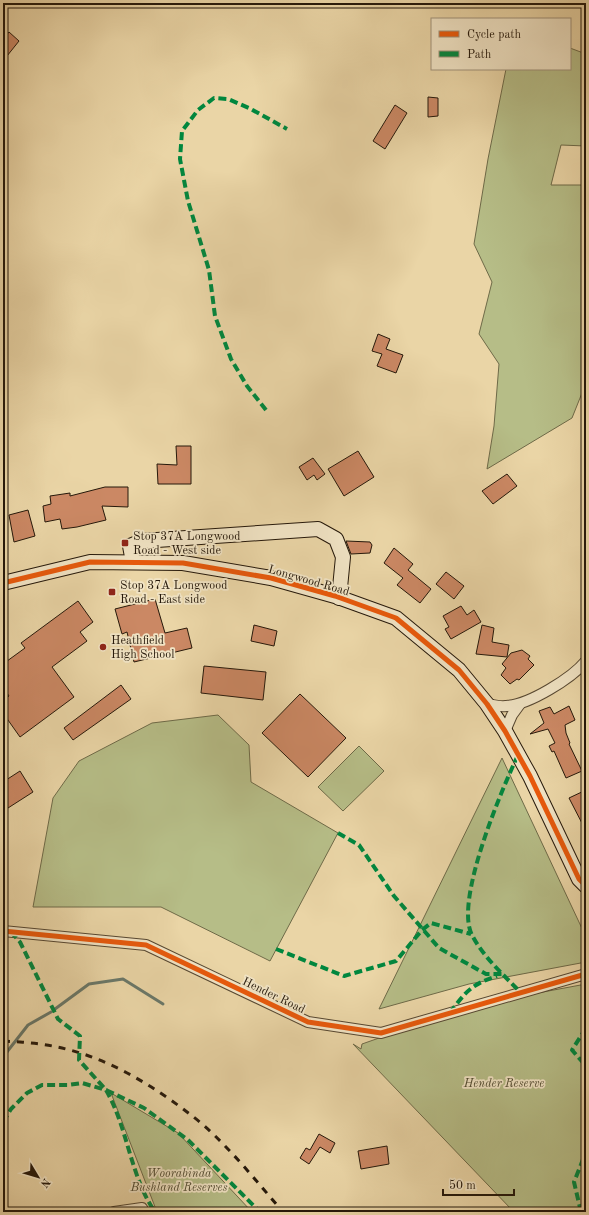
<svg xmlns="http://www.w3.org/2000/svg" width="589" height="1215" viewBox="0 0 589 1215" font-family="'Old Standard TT',serif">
	<rect width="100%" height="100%" fill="#ead5a6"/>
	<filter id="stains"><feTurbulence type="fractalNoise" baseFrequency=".005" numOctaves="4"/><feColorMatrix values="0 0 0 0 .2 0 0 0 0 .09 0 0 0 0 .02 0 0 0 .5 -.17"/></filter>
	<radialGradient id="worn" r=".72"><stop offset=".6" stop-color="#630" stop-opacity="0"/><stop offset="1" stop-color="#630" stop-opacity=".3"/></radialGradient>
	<!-- green -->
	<g fill="#b6bd87" stroke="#6e6a48">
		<path d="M570,48L586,54V146L561,145L551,185H586V383L572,418L487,469L494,426L499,364L479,334L492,282L474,244L488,159L506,69H570Z"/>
		<path d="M218,715L249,745L251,782L338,833L270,961L161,907H33L53,798L79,761L152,723Z"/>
		<path d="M359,746L384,771L343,811L318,787Z"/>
		<path d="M502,758L586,937V962L469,984L379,1009Z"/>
		<path d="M586,984V1212H526L512,1210L353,1044L361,1049L362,1044L473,1005Z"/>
		<path d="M111,1093L178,1133L252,1212H157Z"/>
	</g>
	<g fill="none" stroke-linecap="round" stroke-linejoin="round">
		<!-- stream -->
		<g stroke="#6a7869" stroke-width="3">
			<path d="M55,1009L89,984L123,979L163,1004"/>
			<path d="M3,1057L28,1025L51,1012"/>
		</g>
	</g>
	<!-- building -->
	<g fill="#cb8864" stroke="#25180a">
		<path d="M9,32L19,41L3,61V39Z"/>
		<path d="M428,97L438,98V116L428,117Z"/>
		<path d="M395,105L407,113L385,149L373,141Z"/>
		<path d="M378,334L390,339L386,349L403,355L396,373L377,366L382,354L372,351Z"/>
		<path d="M176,446H191V484H158L157,464L177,465Z"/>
		<path d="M358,451L374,477L344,496L328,469Z"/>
		<path d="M313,458L325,474L317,480L314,475L307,480L299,467Z"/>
		<path d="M507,474L517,486L493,504L482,491Z"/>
		<path d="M105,487H128V507L102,506L106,520L77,527L62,529L60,519L45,522L43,506L51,504L50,496L70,493V496Z"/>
		<path d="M28,510L35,536L14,542L9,515Z"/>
		<path d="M346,541L370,542L372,545L370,553L351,554Z"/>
		<path d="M394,548L413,564L408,570L431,589L420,603L397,585L403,578L384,563Z"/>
		<path d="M446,572L464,586L454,599L436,584Z"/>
		<path d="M155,599L165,633L187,628L192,648L134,662L127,632L122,634L115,609Z"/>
		<path d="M78,601L93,622L80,632L87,641L52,667L74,697L20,737L3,713V701L9,696L3,687V664L25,648L21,643Z"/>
		<path d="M461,606L467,615L474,610L481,622L451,639L445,629L449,627L443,616Z"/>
		<path d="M254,625L277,631L274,646L251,641Z"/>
		<path d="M482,625L494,628L492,642L509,645L507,657L476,654Z"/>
		<path d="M522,650L530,656L528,659L534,665L519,680L517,679L510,684L501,675L506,668L502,664L511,653Z"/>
		<path d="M204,666L266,672L263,700L201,693Z"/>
		<path d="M121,685L131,699L73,740L64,728Z"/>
		<path d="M300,694L346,738L308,777L262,733Z"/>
		<path d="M569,706L575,720L565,725L566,733L570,743L569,744L582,771L566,778L554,751L552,752L549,746L555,743L548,729L530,734L544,723L539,711L550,707L554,714Z"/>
		<path d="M20,771L33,792L8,808L3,801V782Z"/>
		<path d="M586,790V831L569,798Z"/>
		<path d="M319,1134L335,1143L330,1153L320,1147L309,1164L300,1158L306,1148L310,1150Z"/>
		<path d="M387,1146L389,1164L361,1169L358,1151Z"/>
	</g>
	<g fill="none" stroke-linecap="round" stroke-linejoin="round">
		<defs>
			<g id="street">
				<path d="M487,704C493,705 500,707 506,706C529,705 572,678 586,661"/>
				<path d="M505,731L512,715L520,704"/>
				<path d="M3,931L146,945L308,1022L381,1033L586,974"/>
				<path d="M114,1212L142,1208L144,1212"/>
			</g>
			<g id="secondary">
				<path d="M133,562L130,546L142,541L318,529L336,539L343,557L339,598"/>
				<path d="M3,583L90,562L183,563L271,578L335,596L396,618L459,670L487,704L505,731L530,776L579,879L586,886"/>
			</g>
		</defs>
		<!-- street casing -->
		<use href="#street" stroke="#564731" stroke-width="12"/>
		<!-- secondary casing -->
		<use href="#secondary" stroke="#25180a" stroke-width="16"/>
		<!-- street -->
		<use href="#street" stroke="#f1e4c5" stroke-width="10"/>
		<!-- secondary -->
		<use href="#secondary" stroke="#f1e4c5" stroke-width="14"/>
		<!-- rail -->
		<path stroke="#25180a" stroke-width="3" stroke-dasharray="7 7" stroke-linecap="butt" d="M3,1041C21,1042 40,1043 57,1047C107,1057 152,1085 191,1115C223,1139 257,1182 283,1212"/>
		<!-- quiet -->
		<g stroke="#00873e" stroke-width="4" stroke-dasharray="8 4" stroke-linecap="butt">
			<path d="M266,410L247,386L231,359L215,316L209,270L188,201L180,159L182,131L198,110L214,98L228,99L249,108L287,129"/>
			<path d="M518,755C502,789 454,901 472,935C483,957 504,975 521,993"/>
			<path d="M338,833L359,845L394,896L439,948L486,974H503"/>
			<path d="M11,932L20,942L58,1019L80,1036L79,1060L106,1090L144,1108L188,1140L260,1212"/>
			<path d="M276,949L344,976L396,961L422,930L431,923L471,934"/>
			<path d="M450,1013C465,992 472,984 497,976"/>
			<path d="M586,1028L572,1050L586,1066"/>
			<path d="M3,1122L11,1109L27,1093L42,1085H68L82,1083L106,1090C128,1128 130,1176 155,1212"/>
			<path d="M581,1212L574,1182L586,1152"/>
		</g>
		<defs>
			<g id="cycleway">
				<path d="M3,583L90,562L183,563L271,578L335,596L396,618L459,670L487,704L505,731L530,776L579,879L586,886"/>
				<path d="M3,931L146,945L308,1022L381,1033L586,974"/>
			</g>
		</defs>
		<!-- cycleway casing -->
		<use href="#cycleway" stroke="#f1e4c5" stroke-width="8"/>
		<!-- cycleway -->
		<use href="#cycleway" stroke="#e8590c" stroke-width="5"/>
	</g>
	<!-- markers -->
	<g fill="#8f2418" stroke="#f1e4c5" stroke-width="1.5">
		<rect x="121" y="539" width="8" height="8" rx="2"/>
		<rect x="108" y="588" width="8" height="8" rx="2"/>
		<circle cx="103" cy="647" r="4"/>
	</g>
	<g text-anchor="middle" stroke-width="3.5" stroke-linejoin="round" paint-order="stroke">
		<!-- poi labels -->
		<g font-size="12" fill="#25180a" stroke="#f1e4c5" text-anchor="start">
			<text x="133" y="540">Stop 37A Longwood<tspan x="133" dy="14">Road - West side</tspan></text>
			<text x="120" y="589">Stop 37A Longwood<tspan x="120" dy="14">Road - East side</tspan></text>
			<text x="111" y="644">Heathfield<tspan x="111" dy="14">High School</tspan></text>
		</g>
		<!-- street labels -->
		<g font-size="12" fill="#25180a" stroke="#f1e4c5">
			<text transform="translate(309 580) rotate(16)" y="4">Longwood Road</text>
			<text transform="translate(274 995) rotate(26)" y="4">Hender Road</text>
		</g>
		<!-- park labels -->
		<g font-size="12" font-style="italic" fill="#504a30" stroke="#f1e4c5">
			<text x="504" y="1087">Hender Reserve</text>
			<text x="179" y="1177">Woorabinda<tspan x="179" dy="14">Bushland Reserves</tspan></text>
		</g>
	</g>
	<!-- margin -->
	<rect width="589" height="1215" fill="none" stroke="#ead5a6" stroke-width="16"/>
	<rect x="4" y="4" width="581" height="1207" fill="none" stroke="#25180a" stroke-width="2"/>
	<rect x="8" y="8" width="573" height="1199" fill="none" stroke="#25180a"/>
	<!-- legend -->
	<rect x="431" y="18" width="140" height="52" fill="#f1e4c5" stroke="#9f927a"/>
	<rect x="439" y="31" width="20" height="6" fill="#e8590c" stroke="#9f927a"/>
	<text x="467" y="38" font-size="12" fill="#25180a">Cycle path</text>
	<rect x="439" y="51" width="20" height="6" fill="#00873e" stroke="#9f927a"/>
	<text x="467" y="58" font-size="12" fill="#25180a">Path</text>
	<!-- north arrow -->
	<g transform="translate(38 1177) rotate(128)" stroke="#f1e4c5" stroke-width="3" paint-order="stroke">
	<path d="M0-3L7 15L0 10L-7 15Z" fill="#25180a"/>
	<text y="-6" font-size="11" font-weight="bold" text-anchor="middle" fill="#25180a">N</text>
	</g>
	<!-- scale -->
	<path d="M443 1189v6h71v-6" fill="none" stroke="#25180a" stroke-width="2"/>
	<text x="449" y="1189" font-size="12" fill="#25180a" stroke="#f1e4c5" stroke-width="3" paint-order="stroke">50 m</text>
	<rect width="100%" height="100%" filter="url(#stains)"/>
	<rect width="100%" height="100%" fill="url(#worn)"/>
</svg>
